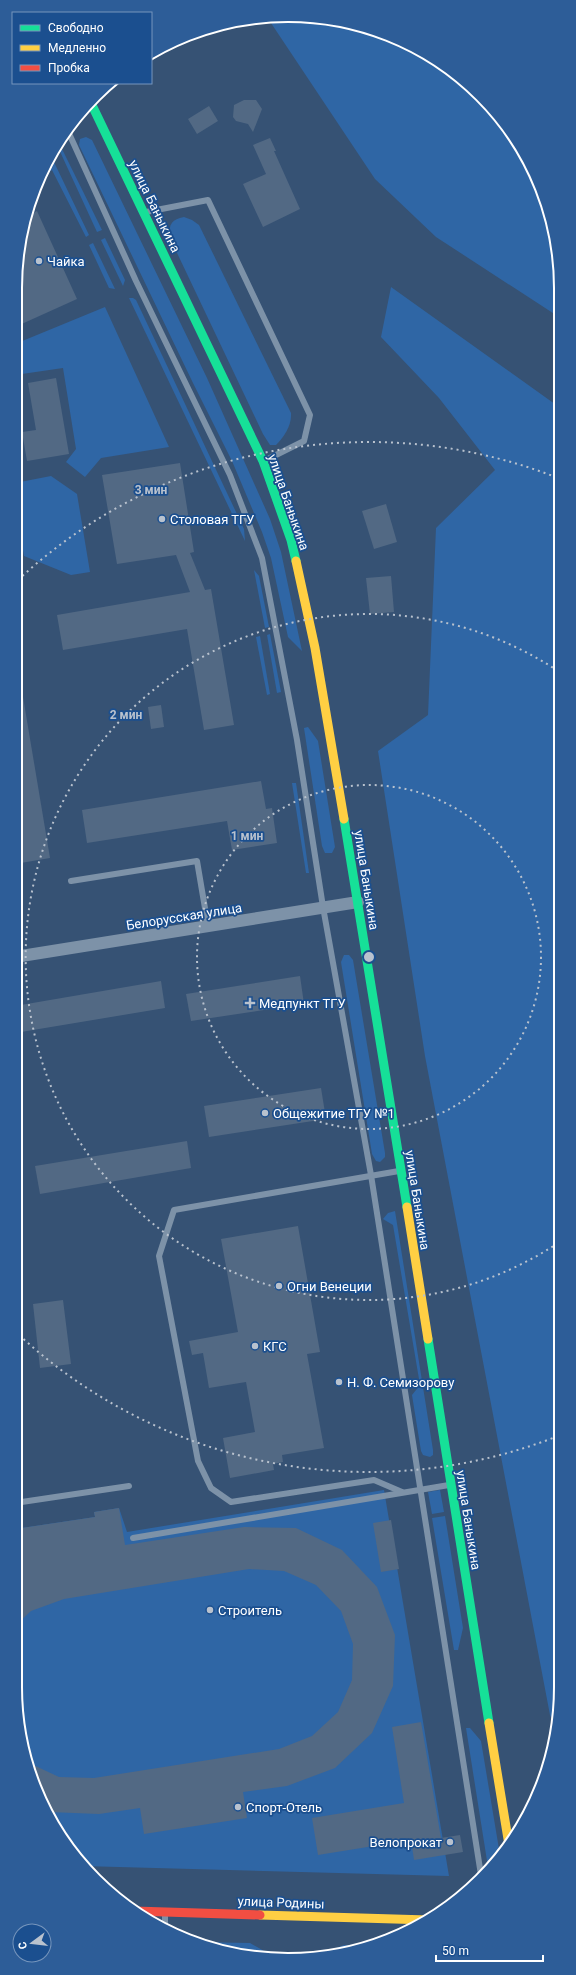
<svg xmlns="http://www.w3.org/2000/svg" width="576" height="1975" viewBox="0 0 576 1975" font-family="Roboto,sans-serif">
	<rect width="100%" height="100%" fill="#365274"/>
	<!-- green -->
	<g fill="#2f66a5">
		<path d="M288,15L341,20L409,43L481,95L533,167L559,253V317L436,237L375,179L267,17Z"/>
		<path d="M86,137L92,140L207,378L270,519L281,552L302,651L288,637L271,558L262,532L232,461L193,383L79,145L80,139Z"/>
		<path d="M57,145L62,149L102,230L97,232Z"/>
		<path d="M53,160L89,235L86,237L52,170L39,177L47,163Z"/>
		<path d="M184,217L192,220L199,225L291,413C292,425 284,437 276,445H270L263,434L169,236C169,224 172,219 184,217Z"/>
		<path d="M105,238L125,280L123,286L101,240Z"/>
		<path d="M93,243L115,289L109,288L89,245Z"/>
		<path d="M391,287L559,407L561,1687L557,1732L550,1715L425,1056L378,751L428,715L436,528L495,470L439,398L381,337Z"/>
		<path d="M129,298H133L136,300L244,529L245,541Z"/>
		<path d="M105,307L169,447L101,458L85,477L66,462L76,449L63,368L15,375V344Z"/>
		<path d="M51,476L77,494L90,572L71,575L24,556L15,503V483Z"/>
		<path d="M254,570L259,576L269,627L265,628Z"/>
		<path d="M270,634L281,692L277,693L267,635Z"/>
		<path d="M260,636L270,694L267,695L256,637Z"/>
		<path d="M308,727L318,741L335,847L332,853H325L322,846L304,728Z"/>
		<path d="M292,783H296L309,873H306Z"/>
		<path d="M344,955H349L353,960L385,1153V1157L380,1162L376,1161L372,1154L341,962Z"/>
		<path d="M395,1211L433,1450V1455L430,1457L423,1455L421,1451L412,1395L420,1385L393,1225L383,1219L388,1213Z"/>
		<path d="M384,1490L449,1876L82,1866L36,1791L20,1740L15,1687V1529L95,1517L94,1512L119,1508L127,1532Z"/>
		<path d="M440,1490L444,1512L432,1514L428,1492Z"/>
		<path d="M445,1516L463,1628L458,1650H454L432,1518Z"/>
		<path d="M466,1728H470L481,1741L500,1855L488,1867Z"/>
		<path d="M194,1942L250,1943L264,1951L265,1959L217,1951Z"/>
		<path d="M344,1945L372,1946L359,1951L322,1954L323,1953Z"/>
	</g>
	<!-- building -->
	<g fill="#526984">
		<path d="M244,100H256L262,109L253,132L248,124L236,121L233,117L234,105Z"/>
		<path d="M209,106L218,121L197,134L188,119Z"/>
		<path d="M270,138L276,151H274L300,209L263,227L243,184L266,174L253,145Z"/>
		<path d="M37,211L77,299L15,327V288L20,235L26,217Z"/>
		<path d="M56,378L69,454L27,461L22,432L36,430L28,383Z"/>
		<path d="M180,463L194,552L190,553L205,590L211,589L234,725L204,730L187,629L63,650L57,615L190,592L176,555L117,564L102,475Z"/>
		<path d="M386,504L397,542L374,549L362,511Z"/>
		<path d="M391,576L394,612L370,614L366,578Z"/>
		<path d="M15,685H21L50,858L15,864Z"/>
		<path d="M161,705L164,727L151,729L148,707Z"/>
		<path d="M261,781L266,809L272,808L277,843L232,850L227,821L87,843L82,810Z"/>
		<path d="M300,976L304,1004L191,1021L186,994Z"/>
		<path d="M161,981L165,1008L15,1033V1006Z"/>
		<path d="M321,1088L326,1119L209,1137L204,1106Z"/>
		<path d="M187,1141L191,1168L40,1194L35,1166Z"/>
		<path d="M298,1226L320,1352L307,1354L324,1448L282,1455L283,1462L273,1464L274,1470L230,1478L223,1438L255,1432L246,1382L209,1388L203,1353L192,1355L189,1341L238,1332L221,1239Z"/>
		<path d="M63,1300L71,1364L40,1368L33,1304Z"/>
		<path d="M119,1508L125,1545L244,1527L296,1528L342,1550L377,1587L395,1635L393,1686L372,1733L335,1768L287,1786L243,1792L247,1818L144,1834L140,1808L99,1814L49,1812L36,1791L27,1762L59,1777L94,1778L279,1749L312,1736L338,1712L352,1680L353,1644L341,1611L316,1585L284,1571L249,1569L64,1599L31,1611L15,1626V1529L95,1517L94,1512Z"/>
		<path d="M391,1520L399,1569L381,1572L373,1523Z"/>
		<path d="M421,1722L441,1838L460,1835L463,1852L414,1860L411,1840L318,1855L312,1818L404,1803L392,1727Z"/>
	</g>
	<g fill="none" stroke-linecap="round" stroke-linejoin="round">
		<!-- lane -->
		<g stroke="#7d92a8" stroke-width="6">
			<path d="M67,129L136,281L230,475L262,558L297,740L323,907L371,1175L481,1875"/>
			<path d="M146,212L208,200L310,415L304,441L266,460"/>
			<path d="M71,881L197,861L208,926"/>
			<path d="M399,1171L174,1210L159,1256L198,1461L211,1488L231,1502L374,1480L402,1492"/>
			<path d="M15,1503L129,1486"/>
			<path d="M133,1538L449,1485"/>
			<path d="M165,1930V1914"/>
		</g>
		<!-- street -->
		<path stroke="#7d92a8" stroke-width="12" d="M15,957L358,902"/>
		<!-- fast -->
		<g stroke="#16e098" stroke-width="9">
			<path d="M90,101L263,461L291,540L296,561"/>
			<path d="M344,819L407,1207"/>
			<path d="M428,1339L489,1723"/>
		</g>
		<!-- slow -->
		<g stroke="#ffcf43" stroke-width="9">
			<path d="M296,561L315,648L344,819"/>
			<path d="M407,1207L428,1339"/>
			<path d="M489,1723L509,1845"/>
			<path d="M260,1915L428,1920"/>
		</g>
		<!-- jam -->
		<path stroke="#f24e42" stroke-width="9" d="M134,1911L260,1915"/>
	</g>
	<!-- distance rings -->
	<g fill="none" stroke="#b9c2ce" stroke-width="2" stroke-dasharray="2 4">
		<circle cx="369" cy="957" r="172"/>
		<path d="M558 1243A343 343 0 1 1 558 671"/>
		<path d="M558 1436A515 515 0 0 1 18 1334M18 580A515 515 0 0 1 558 478"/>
	</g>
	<!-- markers -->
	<g fill="#b9c2ce" stroke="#1b4f8f" stroke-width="1.5">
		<circle cx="39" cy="261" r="4"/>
		<circle cx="162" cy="519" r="4"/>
		<path d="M248 997h4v4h4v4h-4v4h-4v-4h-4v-4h4z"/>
		<circle cx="265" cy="1113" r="4"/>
		<circle cx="279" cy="1286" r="4"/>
		<circle cx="255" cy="1346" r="4"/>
		<circle cx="339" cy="1382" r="4"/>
		<circle cx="210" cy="1610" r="4"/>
		<circle cx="238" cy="1807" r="4"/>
		<circle cx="450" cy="1842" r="4"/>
	</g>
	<g text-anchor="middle" stroke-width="3.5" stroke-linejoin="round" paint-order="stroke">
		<!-- street labels -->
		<g font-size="13" fill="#fff" stroke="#1b4f8f">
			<text transform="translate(155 206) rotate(64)" y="5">улица Баныкина</text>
			<text transform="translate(289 502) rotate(71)" y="5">улица Баныкина</text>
			<text transform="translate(367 880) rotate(81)" y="5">улица Баныкина</text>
			<text transform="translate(184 916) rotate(-9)" y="5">Белорусская улица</text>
			<text transform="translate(418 1200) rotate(81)" y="5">улица Баныкина</text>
			<text transform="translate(469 1520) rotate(81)" y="5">улица Баныкина</text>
			<text transform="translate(281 1902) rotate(2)" y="5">улица Родины</text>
		</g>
		<!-- poi labels -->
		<g font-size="13" fill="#fff" stroke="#1b4f8f" text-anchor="start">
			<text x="47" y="266">Чайка</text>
			<text x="170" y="524">Столовая ТГУ</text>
			<text x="259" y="1008">Медпункт ТГУ</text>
			<text x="273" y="1118">Общежитие ТГУ №1</text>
			<text x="287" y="1291">Огни Венеции</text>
			<text x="263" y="1351">КГС</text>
			<text x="347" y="1387">Н. Ф. Семизорову</text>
			<text x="218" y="1615">Строитель</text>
			<text x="246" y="1812">Спорт-Отель</text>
			<text x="442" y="1847" text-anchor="end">Велопрокат</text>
		</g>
	</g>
	<!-- crop -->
	<path d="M0 0H576V1975H0ZM288 22H288A266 266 0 0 1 554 288V1687A266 266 0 0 1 288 1953H288A266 266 0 0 1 22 1687V288A266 266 0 0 1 288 22Z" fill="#2d5d98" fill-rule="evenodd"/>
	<path fill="none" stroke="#fff" stroke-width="2" d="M288 22H288A266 266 0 0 1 554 288V1687A266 266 0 0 1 288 1953H288A266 266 0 0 1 22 1687V288A266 266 0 0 1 288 22Z"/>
	<circle cx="369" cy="957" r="6" fill="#b9c2ce" stroke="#1b4f8f" stroke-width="2"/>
	<g font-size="12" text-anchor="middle" font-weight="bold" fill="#b9c2ce" stroke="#1b4f8f" stroke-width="3.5" stroke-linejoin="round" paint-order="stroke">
		<text x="151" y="494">3 мин</text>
		<text x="126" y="719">2 мин</text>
		<text x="247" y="840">1 мин</text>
	</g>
	<!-- legend -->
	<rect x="12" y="12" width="140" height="72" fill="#1b4f8f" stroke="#7695bc"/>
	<rect x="20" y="25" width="20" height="6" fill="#16e098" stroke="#7695bc"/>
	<text x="48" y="32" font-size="12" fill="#ffffff">Свободно</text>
	<rect x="20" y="45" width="20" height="6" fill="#ffcf43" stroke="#7695bc"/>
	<text x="48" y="52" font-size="12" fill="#ffffff">Медленно</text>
	<rect x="20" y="65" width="20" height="6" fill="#f24e42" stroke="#7695bc"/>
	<text x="48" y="72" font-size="12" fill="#ffffff">Пробка</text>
	<!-- north arrow -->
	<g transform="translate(32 1943) rotate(255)"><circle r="19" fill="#1b4f8f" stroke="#7695bc"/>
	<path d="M0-3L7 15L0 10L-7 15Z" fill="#b9c2ce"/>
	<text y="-6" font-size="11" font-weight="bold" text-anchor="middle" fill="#ffffff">С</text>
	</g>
	<!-- scale -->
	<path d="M436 1955v6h107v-6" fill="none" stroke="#ffffff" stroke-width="2"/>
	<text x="442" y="1955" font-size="12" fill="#ffffff" stroke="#1b4f8f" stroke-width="3" paint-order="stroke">50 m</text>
</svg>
